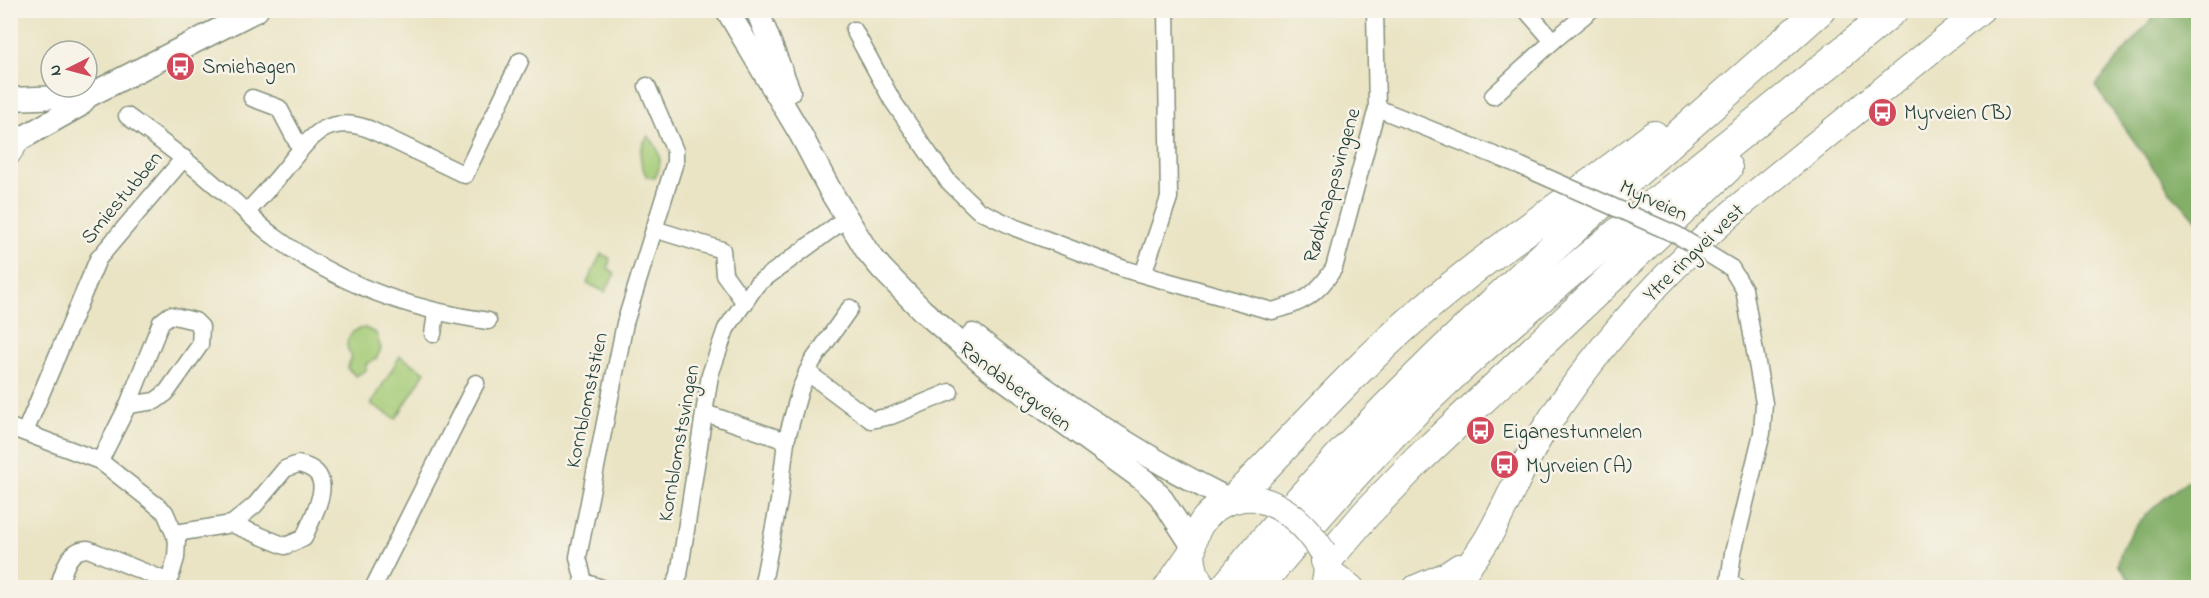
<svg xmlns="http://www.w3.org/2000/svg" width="2209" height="598" viewBox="0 0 2209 598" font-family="'Indie Flower',sans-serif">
	<rect width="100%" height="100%" fill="#f7f3e8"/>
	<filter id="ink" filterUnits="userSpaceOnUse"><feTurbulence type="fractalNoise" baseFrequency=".0167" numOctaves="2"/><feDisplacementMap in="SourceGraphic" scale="12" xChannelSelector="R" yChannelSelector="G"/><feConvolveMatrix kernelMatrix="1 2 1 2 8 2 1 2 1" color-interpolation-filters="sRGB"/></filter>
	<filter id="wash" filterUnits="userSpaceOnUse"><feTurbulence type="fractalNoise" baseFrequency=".008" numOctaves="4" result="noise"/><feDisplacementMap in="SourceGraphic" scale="24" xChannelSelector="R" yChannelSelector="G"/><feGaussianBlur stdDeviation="1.35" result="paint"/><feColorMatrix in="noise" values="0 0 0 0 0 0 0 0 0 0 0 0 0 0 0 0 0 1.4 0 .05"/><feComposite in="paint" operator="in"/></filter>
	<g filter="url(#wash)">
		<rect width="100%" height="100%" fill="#eae4c5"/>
		<!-- green -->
		<g fill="#a4cb76" stroke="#628455" stroke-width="1.5">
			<path d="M648,136C660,148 664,162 655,178L647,177C638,162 638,149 648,136Z"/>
			<path d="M601,254L610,258L608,269L615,273L605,292L587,283Z"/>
			<path d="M365,328L376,333L381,349L376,359L366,364V370L356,376L347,368L352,357C342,344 348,329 365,328Z"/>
			<path d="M400,356L425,372L396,419L371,404Z"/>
		</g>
		<!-- forest -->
		<g fill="#83af67" stroke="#51764e" stroke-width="1.5">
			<path d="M2158,11H2198V221L2171,193L2095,86Z"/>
			<path d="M2198,472V587H2136L2118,565C2123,524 2169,496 2198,472Z"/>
		</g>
	</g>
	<g filter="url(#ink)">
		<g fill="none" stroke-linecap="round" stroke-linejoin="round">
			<defs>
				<g id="minor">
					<path d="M1526,10L1553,41L1591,10"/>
					<path d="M854,30L892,100L918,138L948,181L978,210L1016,228L1124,269L1272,311C1302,304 1318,294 1334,268L1377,108L1375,10"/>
					<path d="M1493,96L1553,41"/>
					<path d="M252,98L279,108L300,148"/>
					<path d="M1377,108L1521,166"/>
					<path d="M127,116C162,141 195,167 227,195C243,208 258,225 275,237C338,284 411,310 488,321"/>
					<path d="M247,212C260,198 273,184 285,169C309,139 325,113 369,129L465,175L520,61"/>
					<path d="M654,229L722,250L724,274L745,303"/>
					<path d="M1731,268L1744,289L1764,403L1762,433L1733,553L1729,581L1738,588"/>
					<path d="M1143,274L1169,198L1166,10"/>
					<path d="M433,334L436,313"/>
					<path d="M807,372L871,420L891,416L950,392"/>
					<path d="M705,413L786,441L779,501L762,588"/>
					<path d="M10,427L100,461L165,512L177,540L176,558L167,588"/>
					<path d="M25,432L98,259L184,158"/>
					<path d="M786,441L800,390L812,362L850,308"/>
					<path d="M100,461L128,405L161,322L170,315L195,321L201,327L200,345L166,393L155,401L128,405"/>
					<path d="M298,464C341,473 314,511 304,538L285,546L232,524L255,505L285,469Z"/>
					<path d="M176,533L232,524"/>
					<path d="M584,582L578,557L625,323L675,162V151L647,86"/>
					<path d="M58,588C64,571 67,549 88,549L169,582"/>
					<path d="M373,588L476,383"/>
					<path d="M579,588L584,582L602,588"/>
					<path d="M673,588L679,575L710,375L726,329L757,284L848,217"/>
				</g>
				<path id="tertiary" d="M10,155L19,142"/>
				<g id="secondary">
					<path d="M727,10L801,135L831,192L867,251L882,269L922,310L990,369L1145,481L1160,496L1192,545"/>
					<path d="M757,10L789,91"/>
					<path d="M11,99L88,96"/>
					<path d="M24,137L79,106L88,96L257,10"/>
					<path d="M973,335C1053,398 1139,455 1230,500"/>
				</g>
				<g id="primary">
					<path d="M1323,552L1327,570L1324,588"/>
					<path d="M1327,570L1351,588"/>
					<path d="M1203,588C1175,545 1205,495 1255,498"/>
					<path d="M1416,588L1447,575L1459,567"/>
					<path d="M1447,588C1494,549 1511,483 1542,433C1596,347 1665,271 1742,204L1981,10"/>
				</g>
				<path id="trunk" d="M1167,588L1192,552"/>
				<g id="motorway">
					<path d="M1235,498C1297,435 1354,369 1421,312C1495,248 1578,196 1654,136"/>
					<path d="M1326,561L1366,514L1418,460L1727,168"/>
					<path d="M1225,588C1398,372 1614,194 1820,10"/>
					<path d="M1257,588C1321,509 1391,431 1467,362C1603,238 1752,130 1893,10"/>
				</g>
			</defs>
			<!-- minor casing -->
			<use href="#minor" stroke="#84907c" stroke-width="19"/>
			<!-- tertiary casing -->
			<use href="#tertiary" stroke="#84907c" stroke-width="22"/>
			<!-- secondary casing -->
			<use href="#secondary" stroke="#84907c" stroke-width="25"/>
			<!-- primary casing -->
			<use href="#primary" stroke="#84907c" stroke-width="28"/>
			<!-- trunk casing -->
			<use href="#trunk" stroke="#84907c" stroke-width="29"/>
			<!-- motorway casing -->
			<use href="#motorway" stroke="#84907c" stroke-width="32"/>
			<!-- minor -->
			<use href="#minor" stroke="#fff" stroke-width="16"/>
			<!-- tertiary -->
			<use href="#tertiary" stroke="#fff" stroke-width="20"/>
			<!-- secondary -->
			<use href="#secondary" stroke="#fff" stroke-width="22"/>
			<!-- primary -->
			<use href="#primary" stroke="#fff" stroke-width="26"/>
			<!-- trunk -->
			<use href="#trunk" stroke="#fff" stroke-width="27"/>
			<!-- motorway -->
			<use href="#motorway" stroke="#fff" stroke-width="30"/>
			<defs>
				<path id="minor-bridge" d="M1521,166L1677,235L1731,268"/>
				<path id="primary-bridge" d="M1261,500C1289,508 1308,528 1323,552"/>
			</defs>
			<!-- minor-bridge casing -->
			<use href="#minor-bridge" stroke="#84907c" stroke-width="19" stroke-linecap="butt"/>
			<!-- primary-bridge casing -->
			<use href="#primary-bridge" stroke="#84907c" stroke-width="28" stroke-linecap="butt"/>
			<!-- minor-bridge -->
			<use href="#minor-bridge" stroke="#fff" stroke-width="16"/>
			<!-- primary-bridge -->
			<use href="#primary-bridge" stroke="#fff" stroke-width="26"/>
		</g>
	</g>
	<!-- icons -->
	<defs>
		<symbol id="bus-disc" viewBox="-11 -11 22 22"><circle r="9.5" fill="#d1495b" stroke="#f7f3e8"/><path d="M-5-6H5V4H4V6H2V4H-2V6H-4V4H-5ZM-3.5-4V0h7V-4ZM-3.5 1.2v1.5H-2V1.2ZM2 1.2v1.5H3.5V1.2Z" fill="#fff"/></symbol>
	</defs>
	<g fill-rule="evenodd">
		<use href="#bus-disc" x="164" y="50" width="33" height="33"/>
		<use href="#bus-disc" x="1866" y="96" width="33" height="33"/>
		<use href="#bus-disc" x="1464" y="414" width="33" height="33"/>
		<use href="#bus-disc" x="1488" y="448" width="33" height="33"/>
	</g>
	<g text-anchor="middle" stroke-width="5" stroke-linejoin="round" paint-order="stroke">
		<!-- poi labels -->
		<g font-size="21" fill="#1f3d34" stroke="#f7f3e8" text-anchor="start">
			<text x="202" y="73">Smiehagen</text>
			<text x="1904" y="119">Myrveien (B)</text>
			<text x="1502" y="438">Eiganestunnelen</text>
			<text x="1526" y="472">Myrveien (A)</text>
		</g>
		<!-- street labels -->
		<g font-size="21" fill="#1f3d34" stroke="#f7f3e8">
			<text transform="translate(1331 185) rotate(-74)" y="7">Rødknappsvingene</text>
			<text transform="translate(121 197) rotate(-50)" y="7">Smiestubben</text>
			<text transform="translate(1654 200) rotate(25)" y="7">Myrveien</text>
			<text transform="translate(1693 252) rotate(-44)" y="7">Ytre ringvei vest</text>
			<text transform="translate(1016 386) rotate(37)" y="7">Randabergveien</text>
			<text transform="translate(586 400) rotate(-78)" y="7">Kornblomststien</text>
			<text transform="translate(678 443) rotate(-80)" y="7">Kornblomstsvingen</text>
		</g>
	</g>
	<!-- margin -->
	<rect width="2209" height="598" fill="none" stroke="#f7f3e8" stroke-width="36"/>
	<!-- north arrow -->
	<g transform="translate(69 69) rotate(264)"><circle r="28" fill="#f7f3e8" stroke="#a1aaa0" stroke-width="1.5"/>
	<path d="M0-4.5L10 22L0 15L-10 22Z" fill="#d1495b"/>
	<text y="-9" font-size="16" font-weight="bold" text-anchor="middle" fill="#1f3d34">N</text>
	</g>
</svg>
